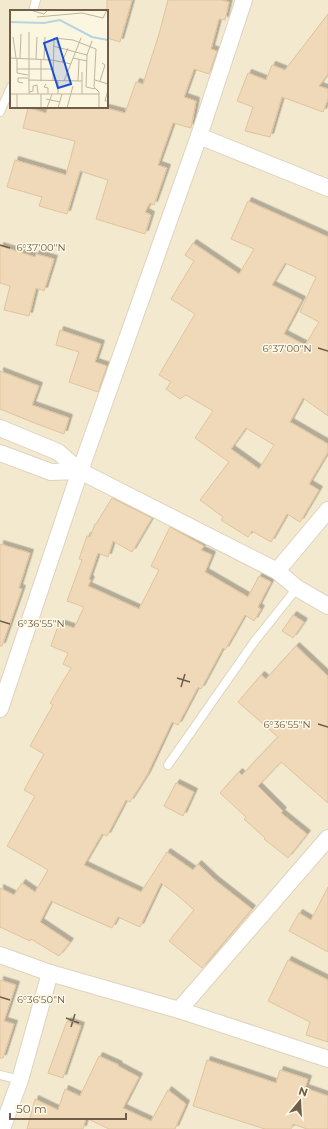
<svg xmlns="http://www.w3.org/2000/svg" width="328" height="1129" viewBox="0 0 328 1129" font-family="Montserrat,sans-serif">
	<defs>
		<filter id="shadow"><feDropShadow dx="3.5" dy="-3.5" stdDeviation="0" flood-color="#0004"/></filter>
	</defs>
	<rect width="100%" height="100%" fill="#fbf6e0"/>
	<!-- residential -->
	<path fill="#f2e9cf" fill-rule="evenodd" d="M0,0H328V1129H0ZM11,11H107V107H11Z"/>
	<!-- building -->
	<g fill="#efd9b9" stroke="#e1c39b" fill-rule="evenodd" filter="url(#shadow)">
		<path d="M107,0H132L120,42L107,38Z"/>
		<path d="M168,0H221L229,2L225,20L219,19L211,49L217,51L209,74L194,69L184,97L196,101L191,128L173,123L158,165L167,168L154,205L150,203L145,212L151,215L145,234L96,219L108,180L80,171L67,214L39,206L42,197L7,187L15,160L66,175L75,141L23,128L28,108L46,113L48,107H102L125,113L136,82L143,84L159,34Z"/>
		<path d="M328,14V74L319,86L328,89V99L323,112L282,97L270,137L245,131L253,107L237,101L248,73L266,80L272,65L285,70Z"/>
		<path d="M248,201L328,237V416L303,398L290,422L328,444V452L309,484L319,490L300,522L287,514L271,542L252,531L248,537L221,520L223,517L200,500L229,462L195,438L213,411L186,395L180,399L166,389L171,382L159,375L195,314L171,299L194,261L185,255L193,243L239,274L254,249L231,239ZM285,263L316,277L300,312L319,322L305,345L284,334L302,300L272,285ZM246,428L274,445L259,469L231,449Z"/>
		<path d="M0,246L35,257L36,254L54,259L44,291L36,288L29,316L4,310L10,286L0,283Z"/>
		<path d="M60,330L101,344L95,362L107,366L98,392L69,382L79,352L56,345Z"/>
		<path d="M0,371L39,386L32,405L69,418L64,434L37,424L0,409Z"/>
		<path d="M112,498L152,518L132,552L113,541L108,557L98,553L89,579L91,580L88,586L139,609L159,570L151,566L170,527L204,546L201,550L212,555L205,572L248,597L259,576L271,582L258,607L261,609L254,621L245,615L225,650L223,648L201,689L198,687L178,725L172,722L147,775L130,802L126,800L107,836L102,834L84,865L141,892L167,852L193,870L198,864L215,880L252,909L202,968L169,941L194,910L176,894L161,883L140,927L118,917L112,928L57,904L51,901L40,922L70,942L59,956L31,939L30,941L0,927V888L14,895L22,883L35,892L48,870L7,846L35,796L24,790L44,754L30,746L53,705L50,703L71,668L63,664L68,653L51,646L59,623L74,628L84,607L67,601L82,560L79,559L87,536L90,537L95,524H96Z"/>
		<path d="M0,544L30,553L19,588L22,589L2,646H0Z"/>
		<path d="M293,615L304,622L293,638L282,631Z"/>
		<path d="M296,646L328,676V803L281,762L258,786L283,811L281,813L307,834L288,858L264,839L265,838L244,819L246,817L220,793L239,772L242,775L278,737L238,702L261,675L266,679Z"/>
		<path d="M176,783L194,792L183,816L164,806Z"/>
		<path d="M328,887V952L289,931L299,913L311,920Z"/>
		<path d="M288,960L328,980V1042L306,1035L310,1022L268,1001Z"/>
		<path d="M0,980L16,985L4,1021L14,1024L3,1058H0Z"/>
		<path d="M67,1021L81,1026L63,1078L48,1073Z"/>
		<path d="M99,1056L119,1065L118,1066L139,1077L123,1108L151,1121L168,1090L186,1104L175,1129H109L86,1118L83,1129H27L35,1099L58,1110L65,1089L80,1096Z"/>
		<path d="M207,1060L276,1083L280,1070L308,1079L305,1088L328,1096V1129H307L293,1124L291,1129H265L193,1106Z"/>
	</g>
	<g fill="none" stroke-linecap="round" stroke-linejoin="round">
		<defs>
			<g id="service">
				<path d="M33,11L36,0"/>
				<path d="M0,112L11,87"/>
				<path d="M168,765L254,642L297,588"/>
				<path d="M0,1075L20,1080"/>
			</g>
			<g id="minor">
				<path d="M199,136L328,188"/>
				<path d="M0,428L58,452L80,471L277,571L297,588L328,606"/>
				<path d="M0,453L51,472L80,471"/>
				<path d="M277,571L328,510"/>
				<path d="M0,709L80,471L199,136L244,0"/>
				<path d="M0,955L50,973L179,1010L328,1059"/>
				<path d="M179,1010L328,838"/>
				<path d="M2,1129L20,1080L50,973"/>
			</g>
		</defs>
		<!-- service casing -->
		<use href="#service" stroke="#ded3bd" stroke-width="10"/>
		<!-- minor casing -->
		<use href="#minor" stroke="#ded3bd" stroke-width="18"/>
		<!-- service -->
		<use href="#service" stroke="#fff" stroke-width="8"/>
		<!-- minor -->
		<use href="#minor" stroke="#fff" stroke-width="16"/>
	</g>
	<!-- ticks -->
	<path fill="none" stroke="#705e49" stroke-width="1.5" d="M0,245L10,248M318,348L328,351M0,621L10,624M177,678L190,682M181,687L185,674M318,724L328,727M0,997L10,1000M66,1018L79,1023M71,1027L75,1014"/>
	<!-- overview -->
	<g transform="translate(10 10)">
		<rect width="98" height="98" fill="#fbf6e0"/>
		<path fill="none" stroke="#b6d4e3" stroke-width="2" d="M0,12L34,13L50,10L82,27L98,30"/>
		<path fill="none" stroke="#bfb49f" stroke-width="1" d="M20,0L34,4L38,0M27,7L72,3L93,8L97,0M3,27L6,48M82,31L77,45L76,77L85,79M43,36L77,45M0,48L42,50L61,54M10,48L11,24M63,48L77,51M7,49V63L18,65M26,49L27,27M34,49L35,27M52,52L58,38M7,59H43M18,70L72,71M85,70L98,74M31,71V50M43,71L44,28L63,30L86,39L84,77L89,82V98M54,71L71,28M68,71L69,50M90,71L95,55L92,53M13,73L8,72V68H18M36,74L34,77L38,78V84M98,80L95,91H98M19,82L23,81V76L27,75L28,84M0,84H89M7,84V98M19,84V22M48,84V71M72,84V62M36,89L50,92M31,98V84M37,98L42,84M48,98L52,84M57,98L63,76"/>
		<path fill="#1d4ed8" fill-opacity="0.15" stroke="#1d4ed8" stroke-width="2" d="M47,28L61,74L48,78L34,33Z"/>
		<rect width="98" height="98" fill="none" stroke="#705e49" stroke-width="2"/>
	</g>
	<g font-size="10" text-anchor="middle" fill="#705e49" stroke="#fef9e6" stroke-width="3" stroke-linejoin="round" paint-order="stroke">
		<text x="41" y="251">6°37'00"N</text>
		<text x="287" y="352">6°37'00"N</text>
		<text x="41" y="627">6°36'55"N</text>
		<text x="287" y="728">6°36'55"N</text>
		<text x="41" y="1003">6°36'50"N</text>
	</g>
	<!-- north arrow -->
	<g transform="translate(300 1101) rotate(18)" stroke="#fef9e6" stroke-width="3" paint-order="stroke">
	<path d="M0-3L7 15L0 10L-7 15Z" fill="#705e49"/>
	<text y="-6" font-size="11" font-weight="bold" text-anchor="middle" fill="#705e49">N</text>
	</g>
	<!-- scale -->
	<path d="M10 1113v6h116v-6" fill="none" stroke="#705e49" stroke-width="2"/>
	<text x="16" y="1113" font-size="12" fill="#705e49" stroke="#fef9e6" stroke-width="3" paint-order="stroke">50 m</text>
</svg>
